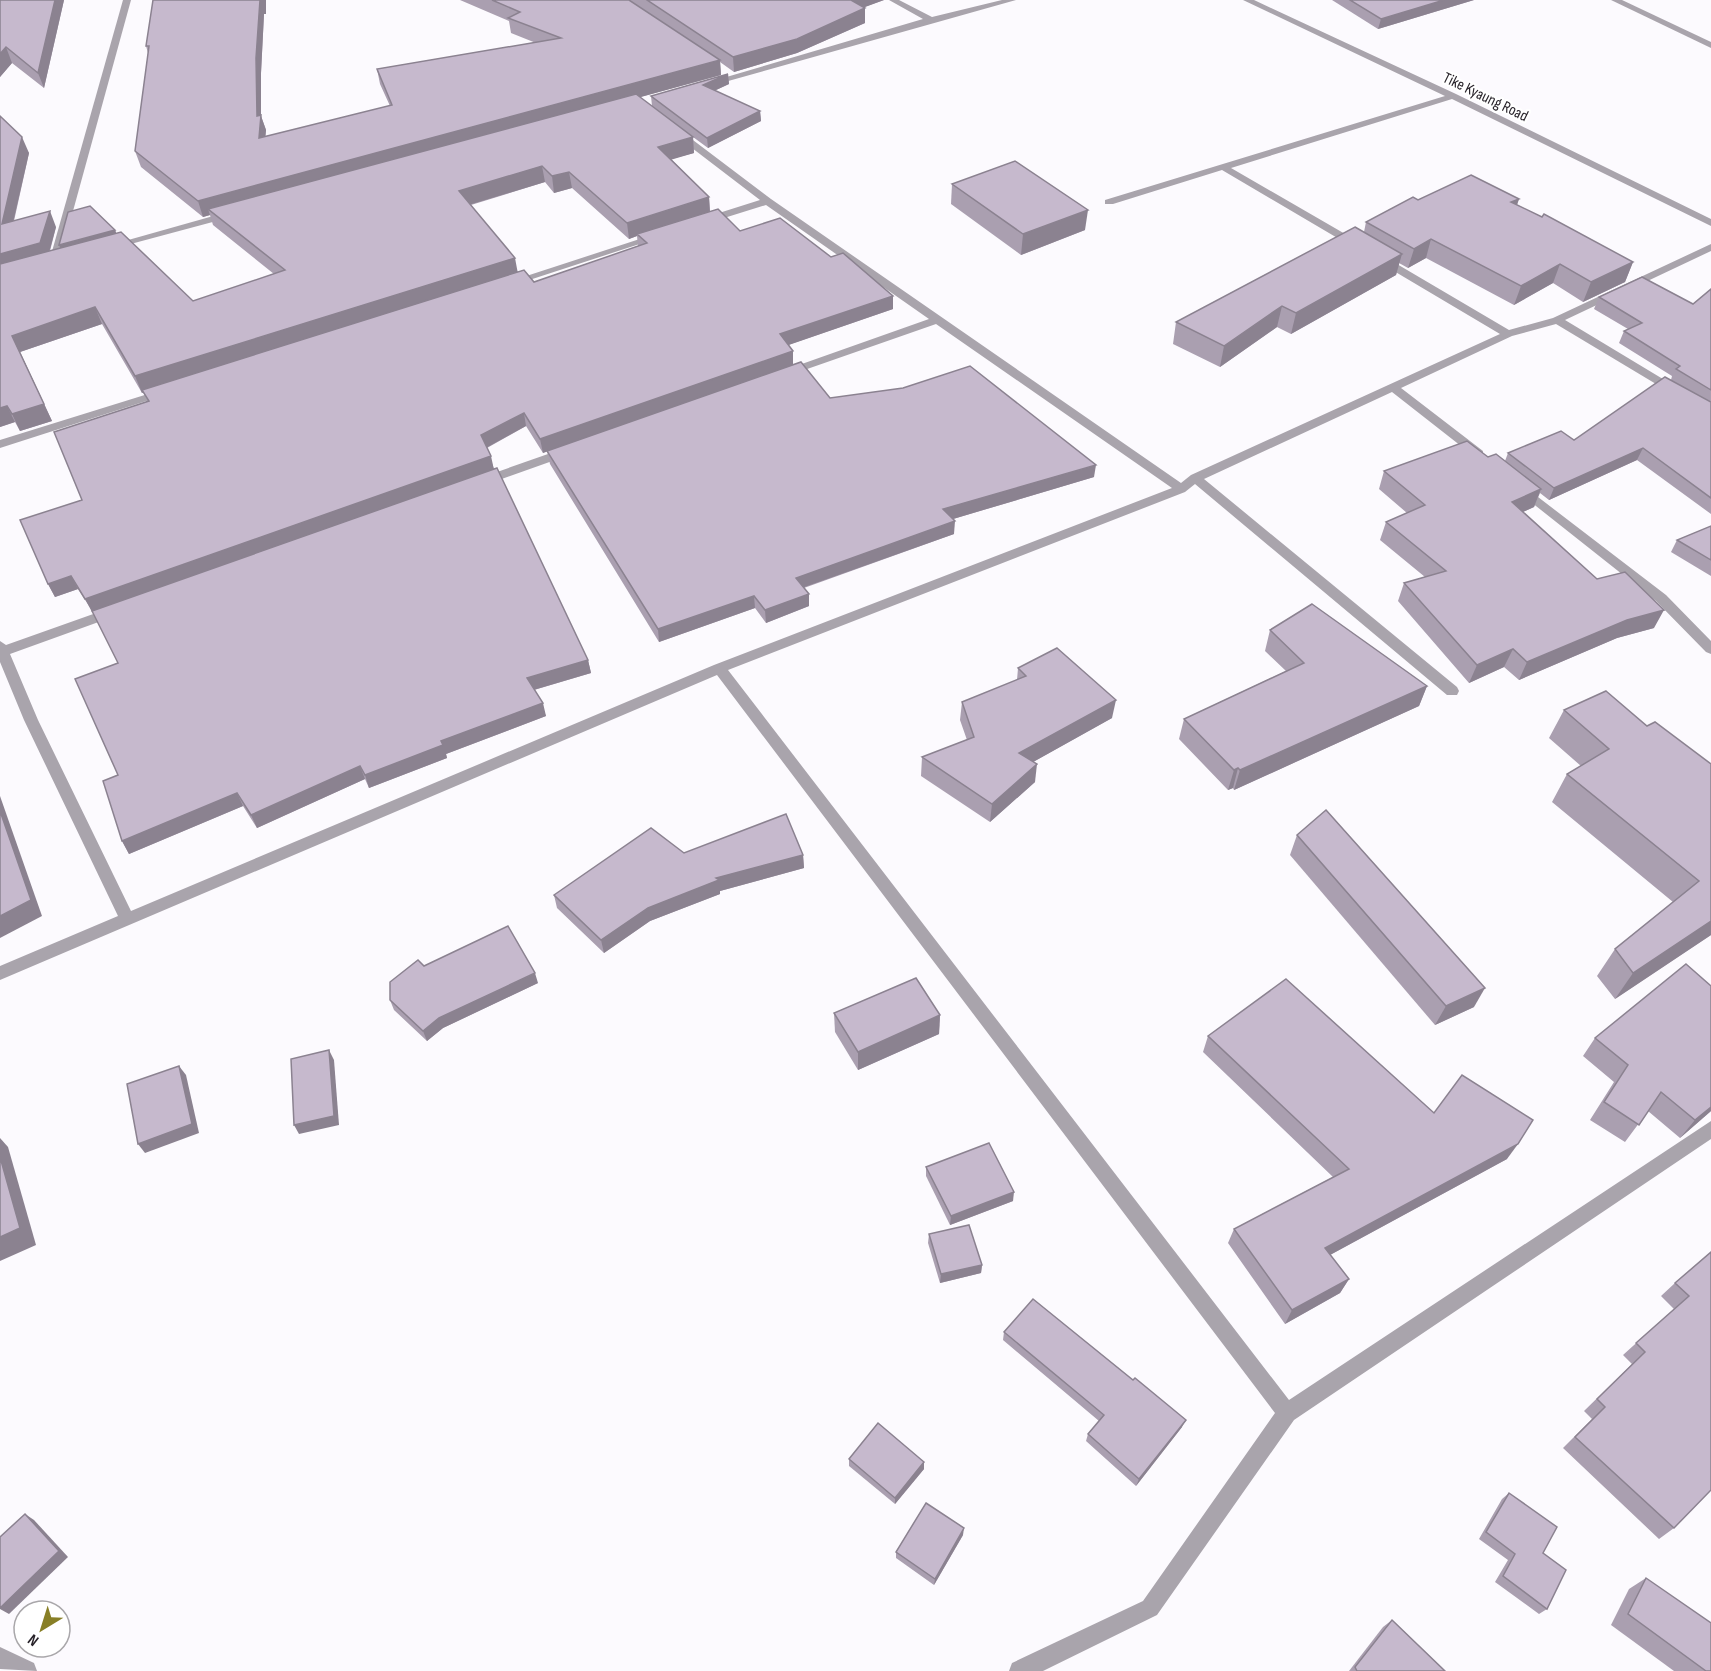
<svg xmlns="http://www.w3.org/2000/svg" width="1711" height="1671" viewBox="0 0 1711 1671" font-family="'Sofia Sans Condensed',sans-serif">
	<rect width="100%" height="100%" fill="#fcfafe"/>
	<g fill="none" stroke-linecap="round" stroke-linejoin="round">
		<!-- service -->
		<path fill="#a9a4ac" fill-rule="evenodd" d="M123,0H131L59,262L50,264L49,262Z"/>
		<!-- minor -->
		<g fill="#a9a4ac" fill-rule="evenodd">
			<path d="M889,0H899L932,17L1002,0H1016L714,85L706,83L923,19Z"/>
			<path d="M1243,0H1254L1456,94L1711,219V226L1452,99L1231,168L1359,242V246H1351L1222,170L1113,204H1105V200L1445,96Z"/>
			<path d="M1611,0H1622L1711,42V48Z"/>
			<path d="M675,131H681L771,199L1181,483L1191,475L1500,334L1377,261V257H1385L1509,330L1553,318L1711,244V251L1565,320L1711,408V417L1556,324L1512,336L1401,388L1483,451V457H1475L1392,392L1204,479L1457,687L1459,691L1457,695H1447L1195,484L1185,492L728,670L1289,1400L1711,1121V1139L1294,1420L1157,1615L1043,1671H1009L1012,1663L1143,1601L1275,1413L717,675L0,980V966L118,916L24,720L0,662V641L6,645L113,607L120,612L118,615L10,654L38,720L131,911L714,665L1172,488L936,324L790,375H782V371L929,319L766,205L708,223H700V219L760,200L675,135Z"/>
			<path d="M231,211L235,212V216L112,249L107,246Z"/>
			<path d="M652,235L661,237L514,285L505,283Z"/>
			<path d="M164,389L168,390V394L0,448V440Z"/>
			<path d="M568,447L572,448V454L485,485H477L475,482L477,479Z"/>
			<path d="M1521,484L1666,595L1711,641V654L1706,652L1656,601L1517,491V485Z"/>
			<path d="M0,1647L34,1663L37,1671L0,1669Z"/>
		</g>
	</g>
	<!-- wall -->
	<g fill="#aa9fb0" fill-rule="evenodd">
		<path d="M0,0H64L44,88L12,63L0,77Z"/>
		<path d="M153,0L266,14H264L261,73V116L266,130L265,137L390,106L380,84L377,69L536,43L511,33L509,21L460,0H884L864,7L865,23L797,53L734,72L720,62L721,75L640,97L652,106L651,96L728,74L729,84L714,91L760,111L761,121L708,148L693,137L694,153L671,159L709,197L710,212L740,231L831,257L893,296V309L788,345L793,351V364L830,398L1094,477L953,519L954,534L804,588L809,594V606L766,623L755,608L659,642L550,464L547,451L543,453L526,426L487,448L494,469L588,660L591,673L534,690L546,716L446,754L447,758L369,788L365,779L257,828L243,806L129,854L122,841L118,775V663L93,612L78,589L55,597L48,584L82,500L147,401L143,392L142,393L102,324L20,352L52,421L20,431L15,422L0,427V116L29,153L14,221L56,227L50,251L115,230L116,233L193,301L274,274L213,225L210,215L203,217L141,167L135,151L148,53L146,46ZM545,182L554,193L572,188L629,239L637,236L638,246L534,282L518,272L471,205Z"/>
		<path d="M1332,0H1474L1378,29Z"/>
		<path d="M952,184L1085,230L1021,255L951,204Z"/>
		<path d="M1519,199L1517,205L1633,262L1625,282L1583,302L1553,283L1514,305L1426,258L1408,268L1399,263L1396,275L1291,334L1277,327L1220,367L1173,344L1176,322L1364,232L1366,222L1418,200Z"/>
		<path d="M1711,289V514L1637,460L1549,500L1540,493L1534,507L1523,512L1597,579L1654,628L1617,638L1519,680L1504,667L1469,683L1398,601L1404,583L1425,577L1380,540L1386,522L1407,513L1379,489L1384,471L1488,457L1505,461L1508,453L1574,440L1671,380L1672,376L1619,343L1624,331L1628,329L1594,309L1599,297L1693,304Z"/>
		<path d="M1711,526V576L1671,552L1677,540Z"/>
		<path d="M1270,630L1427,686L1419,706L1234,790L1233,788L1228,790L1179,739L1184,719L1286,671L1265,651Z"/>
		<path d="M1018,668L1112,718L1033,762L1035,782L990,822L921,776L922,757L967,740L960,720L962,702L1017,680Z"/>
		<path d="M1564,710L1647,726L1711,764V935L1615,999L1597,976L1615,949L1673,902L1552,802L1567,774L1581,766L1549,738Z"/>
		<path d="M1297,835L1474,1007L1435,1025L1290,855Z"/>
		<path d="M684,853L803,855L804,868L720,891V894L650,921L604,953L557,908L554,895Z"/>
		<path d="M424,966L538,983L443,1028L427,1041L394,1010L390,1000Z"/>
		<path d="M1711,986V1111L1680,1138L1648,1111L1625,1142L1590,1120L1614,1082L1583,1056L1595,1038Z"/>
		<path d="M834,1013L940,1015L939,1034L858,1070L835,1032Z"/>
		<path d="M1208,1036L1434,1113L1507,1159L1330,1255L1349,1279L1340,1293L1285,1324L1228,1243L1234,1229L1333,1177L1203,1052Z"/>
		<path d="M926,1167L1013,1201L950,1225L926,1176Z"/>
		<path d="M929,1234L982,1265L981,1273L940,1283L928,1243Z"/>
		<path d="M1711,1252L1674,1528L1659,1539L1563,1448L1592,1419L1584,1411L1632,1364L1623,1355L1674,1309L1661,1296L1675,1283Z"/>
		<path d="M1004,1332L1133,1380L1182,1427L1136,1486L1086,1441L1088,1434L1099,1421L1003,1340Z"/>
		<path d="M849,1459L924,1462V1469L895,1504L849,1466Z"/>
		<path d="M1509,1493L1543,1553L1547,1609L1539,1614L1495,1582L1508,1560L1479,1539L1502,1499Z"/>
		<path d="M963,1535L934,1585L896,1558V1552Z"/>
		<path d="M1646,1578L1711,1671H1674L1611,1625L1629,1589Z"/>
		<path d="M1392,1620L1445,1671H1349L1383,1627Z"/>
	</g>
	<!-- shaded-wall -->
	<g fill="#8b8290">
		<path d="M55,0H64L44,88L38,73Z"/>
		<path d="M260,0H266V14H264L261,73V116L266,130L264,154L259,138L257,116L256,58Z"/>
		<path d="M849,0H884L849,13Z"/>
		<path d="M1444,0H1474L1378,29L1381,19Z"/>
		<path d="M865,8V23L797,53L734,72L733,57Z"/>
		<path d="M6,47L12,63L0,77V54Z"/>
		<path d="M720,60L721,75L214,214L208,209L210,215L203,217L198,201Z"/>
		<path d="M728,74L729,84L703,96V85Z"/>
		<path d="M760,111L761,121L708,148L707,138Z"/>
		<path d="M22,137L29,153L9,240L2,224Z"/>
		<path d="M693,137L694,153L660,163L658,147Z"/>
		<path d="M542,166L545,182L462,207L459,191Z"/>
		<path d="M569,172L572,188L554,193L552,176Z"/>
		<path d="M709,197L710,213L637,234V236L629,239L627,223Z"/>
		<path d="M1519,199L1512,218L1511,202Z"/>
		<path d="M1088,210L1085,230L1021,255L1023,234Z"/>
		<path d="M50,211L56,227L47,260L0,273V254Z"/>
		<path d="M115,230L119,240L63,255L59,245Z"/>
		<path d="M1431,239L1426,258L1408,268L1414,249Z"/>
		<path d="M1402,254L1396,275L1291,334L1296,313Z"/>
		<path d="M515,258L518,274L142,393L135,376Z"/>
		<path d="M1633,262L1625,282L1583,302L1591,282Z"/>
		<path d="M1560,264L1553,283L1514,305L1521,286Z"/>
		<path d="M893,296V309L780,348V334Z"/>
		<path d="M1282,306L1277,327L1220,367L1224,346Z"/>
		<path d="M95,307L102,324L20,352L52,421L20,431L12,414V336Z"/>
		<path d="M793,351V365L543,453L540,439Z"/>
		<path d="M7,406L15,422L0,427V408Z"/>
		<path d="M524,413L526,426L484,449L481,435Z"/>
		<path d="M1643,448L1637,460L1549,500L1554,488Z"/>
		<path d="M491,456L494,470L92,612L85,599Z"/>
		<path d="M1096,465L1094,477L943,522V509Z"/>
		<path d="M1541,489L1534,507L1505,520L1512,502Z"/>
		<path d="M955,521L954,534L796,590V578Z"/>
		<path d="M71,576L78,589L55,597L48,584Z"/>
		<path d="M809,594V606L766,623L765,610Z"/>
		<path d="M754,596L755,608L659,642L658,629Z"/>
		<path d="M1664,610L1654,628L1617,638L1519,680L1527,662L1627,620Z"/>
		<path d="M1513,649L1504,667L1469,683L1477,665Z"/>
		<path d="M588,660L591,673L530,691L527,678Z"/>
		<path d="M1427,686L1419,706L1234,790L1240,770Z"/>
		<path d="M1116,700L1112,718L1017,771L1019,753Z"/>
		<path d="M543,703L546,716L446,754L447,758L369,788L365,775L441,741Z"/>
		<path d="M1037,764L1035,782L990,822L992,804Z"/>
		<path d="M360,766L365,779L257,828L251,815Z"/>
		<path d="M1238,768L1233,788L1228,790L1234,770Z"/>
		<path d="M237,793L243,806L129,854L122,841Z"/>
		<path d="M0,796L42,916L0,938Z"/>
		<path d="M803,855L804,868L720,891V894L650,921L604,953L601,940L648,908L716,878Z"/>
		<path d="M1711,921V935L1615,999L1633,973Z"/>
		<path d="M535,973L538,983L443,1028L427,1041L423,1031L439,1018Z"/>
		<path d="M1485,988L1474,1007L1435,1025L1446,1006Z"/>
		<path d="M940,1015L939,1034L858,1070V1052Z"/>
		<path d="M329,1050L334,1060L339,1125L299,1134L294,1125Z"/>
		<path d="M179,1066L186,1075L199,1133L145,1153L138,1144Z"/>
		<path d="M1711,1107V1111L1680,1138L1695,1120Z"/>
		<path d="M0,1138L8,1147L36,1245L0,1261Z"/>
		<path d="M1518,1144L1507,1159L1317,1262L1325,1248Z"/>
		<path d="M1014,1192L1013,1201L950,1225L951,1216Z"/>
		<path d="M982,1265L981,1273L940,1283L941,1274Z"/>
		<path d="M1349,1279L1340,1293L1285,1324L1292,1310Z"/>
		<path d="M1186,1420L1182,1427L1136,1486L1139,1479Z"/>
		<path d="M924,1462V1469L895,1504V1498Z"/>
		<path d="M25,1514L34,1520L68,1557L9,1614L0,1609V1608Z"/>
		<path d="M964,1528L963,1535L934,1585L935,1579Z"/>
	</g>
	<!-- building -->
	<g fill="#c6b9cd" stroke="#8b8290" stroke-width="1.5">
		<path d="M0,0H55L38,73L6,47L0,54Z"/>
		<path d="M153,0H260L256,58L257,116L261,115L259,138L392,105L377,69L561,38L508,18L520,12L492,0H629L720,60L198,201L135,151L149,46H146Z"/>
		<path d="M647,0H851L865,8L797,39L733,57Z"/>
		<path d="M1350,0H1444L1381,19Z"/>
		<path d="M728,74L703,85L760,111L707,138L651,96Z"/>
		<path d="M636,94L693,137L658,147L709,197L627,223L569,172L552,176L542,166L459,191L515,258L135,376L95,307L12,336L44,404L12,414L7,406L0,408V264L121,232L193,301L285,270L208,209Z"/>
		<path d="M0,116L22,137L2,224L50,211L40,243L0,254Z"/>
		<path d="M1015,161L1088,210L1023,234L952,184Z"/>
		<path d="M1471,175L1519,199L1511,202L1542,217L1544,214L1633,262L1591,282L1560,264L1521,286L1431,239L1414,249L1366,222L1413,197L1418,200Z"/>
		<path d="M90,206L115,230L59,245L68,212Z"/>
		<path d="M718,209L740,231L780,218L831,257L843,253L893,296L780,334L793,351L540,439L524,413L481,435L491,456L85,599L71,576L48,584L20,520L82,500L54,432L149,401L142,390L524,270L534,282L647,243L637,234Z"/>
		<path d="M1355,227L1402,254L1296,313L1282,306L1224,346L1176,322Z"/>
		<path d="M1642,277L1693,304L1711,289V390L1676,369L1680,366L1624,331L1642,323L1599,297Z"/>
		<path d="M801,362L830,398L903,388L970,366L1096,465L943,509L955,521L796,578L809,594L765,610L754,596L658,629L547,451Z"/>
		<path d="M1665,377L1711,402V498L1643,448L1554,488L1508,453L1561,431L1574,440Z"/>
		<path d="M1467,441L1488,457L1496,454L1541,489L1512,502L1597,579L1625,572L1664,610L1627,620L1527,662L1513,649L1477,665L1404,583L1446,571L1386,522L1425,505L1384,471Z"/>
		<path d="M497,468L588,660L527,678L543,703L441,741L443,745L365,775L360,766L251,815L237,793L122,841L103,781L118,775L75,679L118,663L92,611Z"/>
		<path d="M1711,526V560L1677,540Z"/>
		<path d="M1312,604L1427,686L1240,770L1238,768L1234,770L1184,719L1304,663L1270,630Z"/>
		<path d="M1057,648L1116,700L1019,753L1037,764L992,804L922,757L974,737L962,702L1026,676L1018,668Z"/>
		<path d="M1606,691L1647,726L1655,722L1711,764V921L1633,973L1615,949L1699,881L1567,774L1609,749L1564,710Z"/>
		<path d="M1326,810L1485,988L1446,1006L1297,835Z"/>
		<path d="M0,811L31,900L0,916Z"/>
		<path d="M786,814L803,855L716,878L719,880L648,908L601,940L554,895L651,828L684,853Z"/>
		<path d="M508,926L535,973L439,1018L423,1031L390,1000V982L418,960L424,966Z"/>
		<path d="M1686,964L1711,986V1107L1695,1120L1661,1092L1639,1125L1604,1102L1628,1065L1595,1038Z"/>
		<path d="M916,978L940,1015L858,1052L834,1013Z"/>
		<path d="M1286,979L1434,1113L1462,1075L1533,1120L1518,1144L1325,1248L1349,1279L1292,1310L1234,1229L1349,1169L1208,1036Z"/>
		<path d="M329,1050L334,1116L294,1125L291,1059Z"/>
		<path d="M179,1066L192,1124L138,1144L127,1084Z"/>
		<path d="M989,1143L1014,1192L951,1216L926,1167Z"/>
		<path d="M0,1157L20,1228L0,1237Z"/>
		<path d="M969,1225L982,1265L941,1274L929,1234Z"/>
		<path d="M1711,1252V1490L1674,1528L1575,1437L1605,1407L1597,1399L1645,1352L1636,1343L1689,1296L1675,1283Z"/>
		<path d="M1033,1299L1133,1380L1135,1378L1186,1420L1139,1479L1088,1434L1104,1415L1004,1332Z"/>
		<path d="M878,1423L924,1462L895,1498L849,1459Z"/>
		<path d="M1509,1493L1557,1527L1543,1553L1566,1570L1547,1609L1503,1576L1515,1554L1486,1532Z"/>
		<path d="M926,1503L964,1528L935,1579L896,1552Z"/>
		<path d="M25,1514L59,1551L0,1608V1537Z"/>
		<path d="M1646,1578L1711,1623V1671H1706L1628,1614Z"/>
		<path d="M1392,1620L1445,1671H1357L1355,1667Z"/>
	</g>
	<g text-anchor="middle" stroke-width="4.5" stroke-linejoin="round" paint-order="stroke">
		<!-- far-street labels -->
		<g font-size="16" fill="#28232a" stroke="#fff">
			<text transform="translate(1486 96) rotate(26)" y="6">Tike Kyaung Road</text>
		</g>
	</g>
	<!-- north arrow -->
	<g transform="translate(42 1629) rotate(218)"><circle r="28" fill="#ffffff" stroke="#a9a7aa" stroke-width="1.5"/>
	<path d="M0-4.5L10 22L0 15L-10 22Z" fill="#887f26"/>
	<text y="-9" font-size="16" font-weight="bold" text-anchor="middle" fill="#28232a">N</text>
	</g>
</svg>
